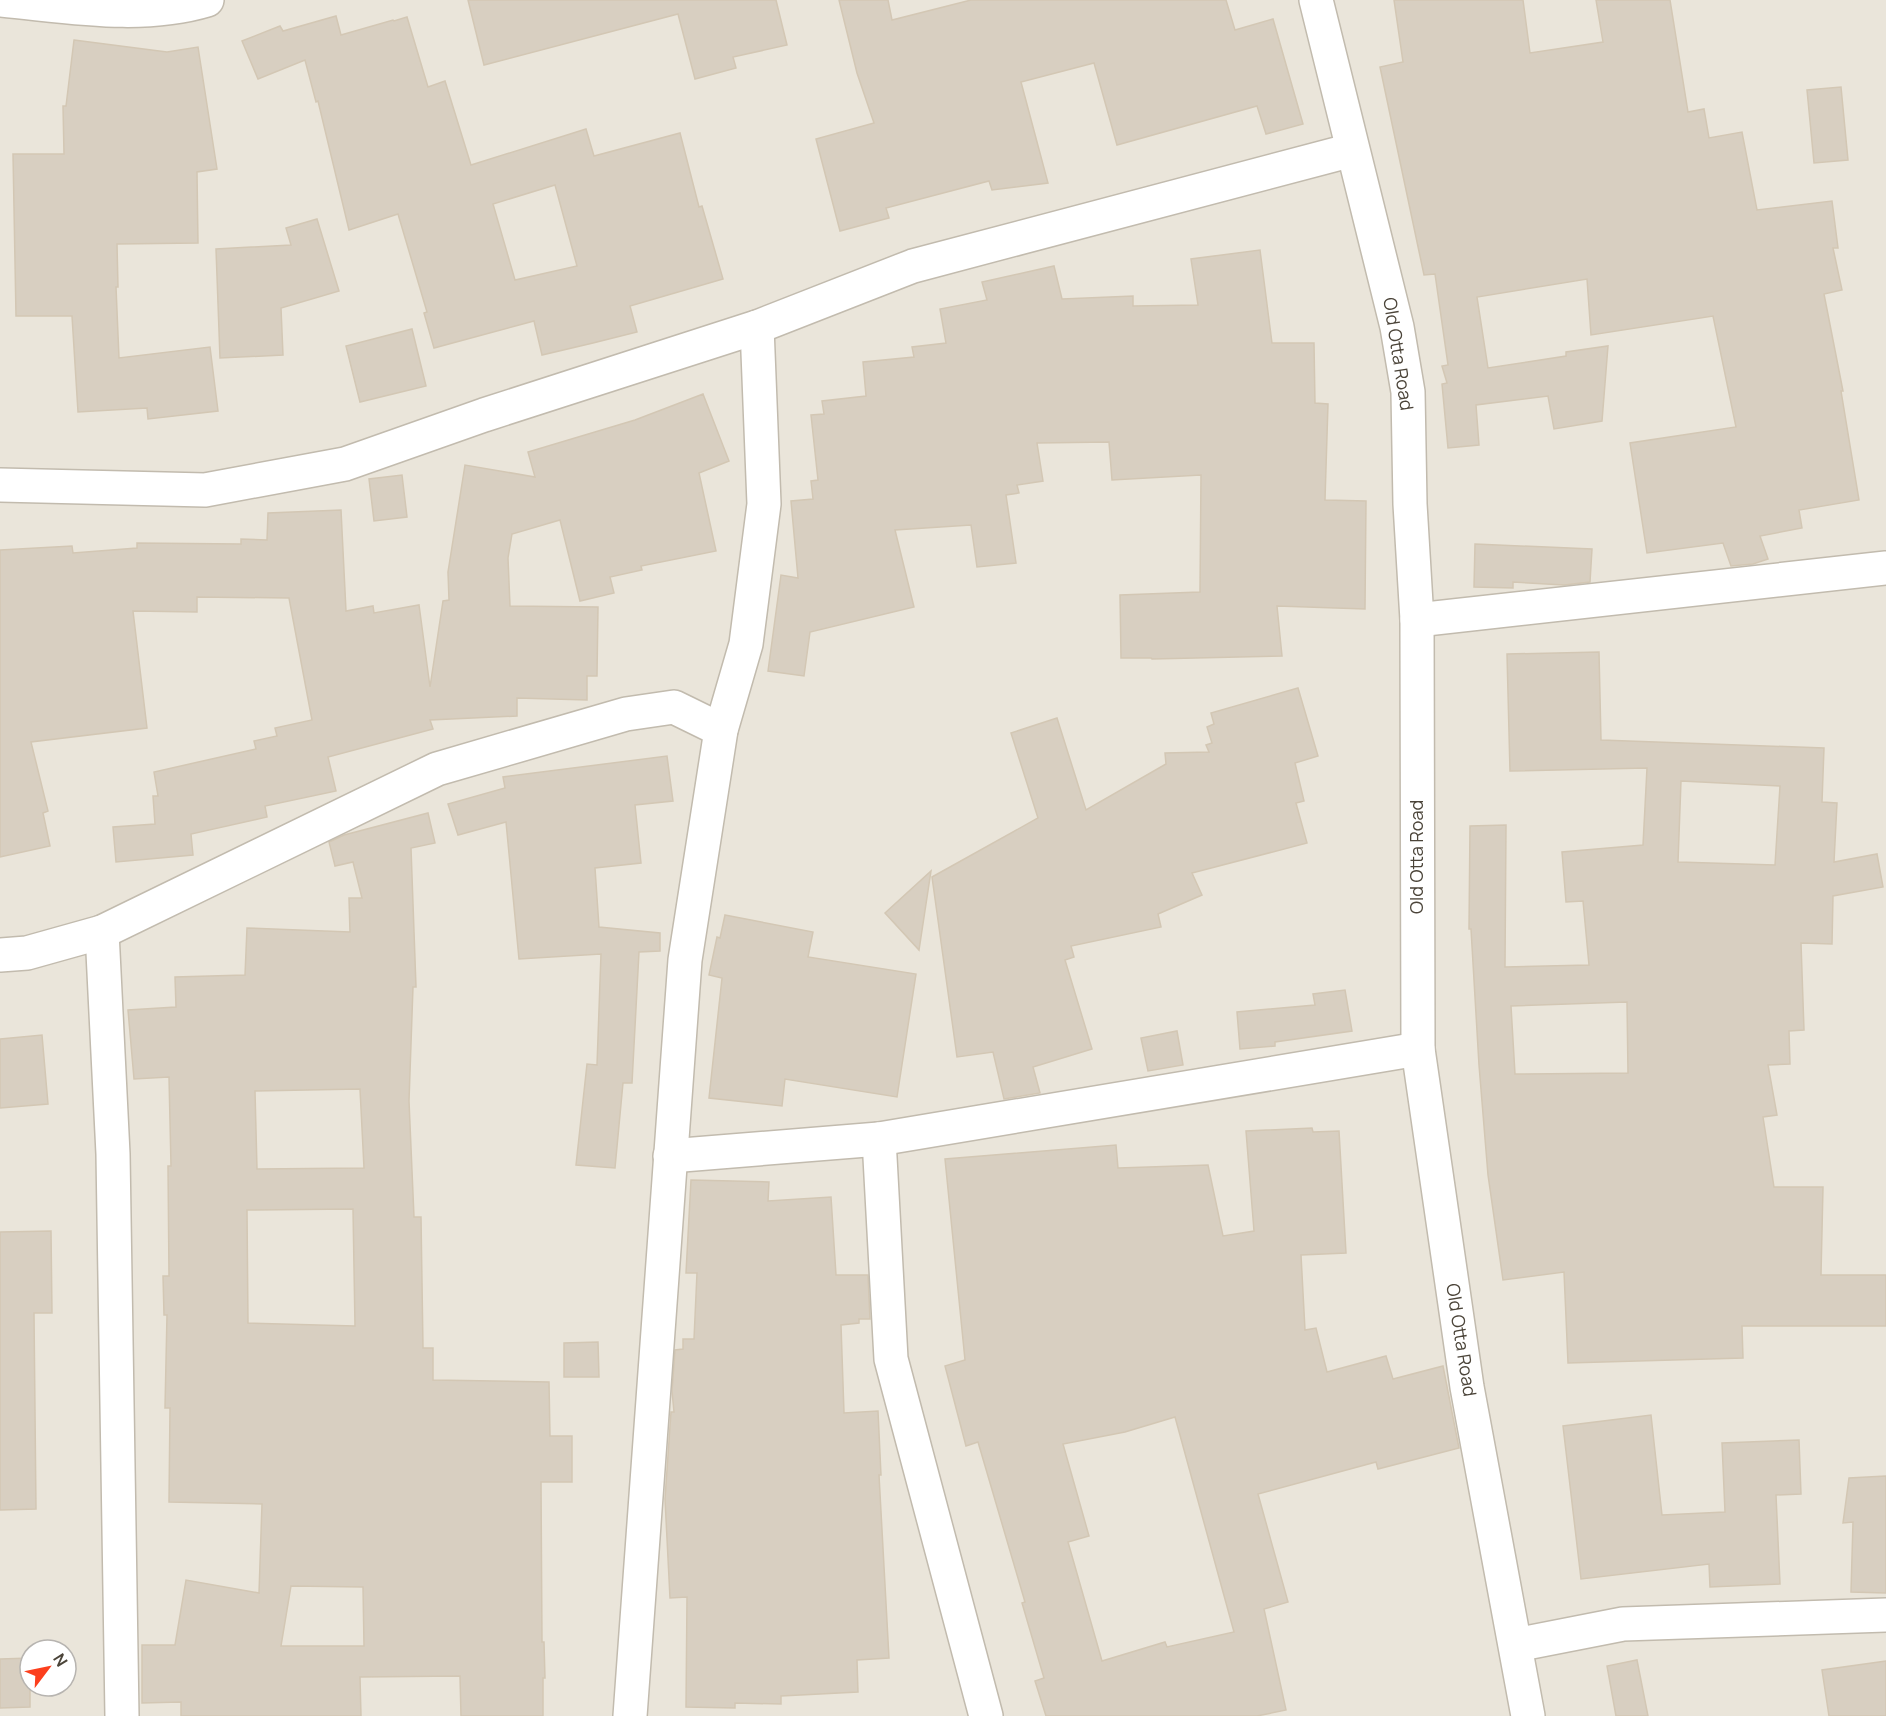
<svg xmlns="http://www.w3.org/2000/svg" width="1886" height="1716" viewBox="0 0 1886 1716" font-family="Manrope,sans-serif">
	<rect width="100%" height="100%" fill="#f6f3ec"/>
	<!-- residential -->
	<path fill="#eae5da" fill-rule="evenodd" d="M0,0H1886V1716H0ZM30,1650H66V1686H30Z"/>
	<!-- building -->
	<g fill="#d8cfc1" stroke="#d3c7b4" stroke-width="1.5" fill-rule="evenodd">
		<path d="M468,0H776L787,45L733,57L736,68L695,79L678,14L484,65Z"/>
		<path d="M839,0H888L892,20L971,0H1226L1235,30L1273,19L1303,124L1266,134L1257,106L1117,145L1094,63L1021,82L1048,183L992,190L989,181L886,208L889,218L840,231L816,139L874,123L857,73Z"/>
		<path d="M1394,0H1523L1530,53L1603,42L1596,0H1670L1688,112L1704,109L1709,138L1742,132L1757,210L1832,201L1838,248H1833L1842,290L1824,294L1843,391H1841L1859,500L1799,510L1802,528L1760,536L1768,559L1753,564L1731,566L1723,543L1647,553L1630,443L1736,427L1713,316L1591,335L1587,279L1477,297L1488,368L1566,356V352L1608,346L1602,421L1554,429L1548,396L1476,405L1479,445L1448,448L1442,384L1447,383L1442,366L1448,365L1435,274L1424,275L1380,67L1403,62Z"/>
		<path d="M336,16L341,35L393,20L394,21L407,17L428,87L445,81L471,165L586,129L594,156L680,133L699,207L702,206L723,279L630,306L637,332L593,343L542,355L534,321L434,348L424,313L427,312L398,214L349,230L318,101L316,102L305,60L258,79L242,41L280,26L283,31ZM555,185L577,266L515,280L493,204Z"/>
		<path d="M74,40L167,52L198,47L217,169L197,172L198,243L117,244L118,287H116L119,358L210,347L218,411L148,419L147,408L78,412L72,316H16L13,154H64L63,106H66Z"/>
		<path d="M1841,87L1848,160L1814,163L1807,90Z"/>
		<path d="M317,219L339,291L281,308L283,355L220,358L216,249L291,245L286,228Z"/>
		<path d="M1260,250L1272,343H1314L1315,403L1328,404L1325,500L1366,501L1365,609L1277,606L1282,656L1152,659L1151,658H1121L1120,595L1200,592L1201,475L1112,480L1109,442L1037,443L1043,481L1017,485L1019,493L1006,495L1016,563L977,567L971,525L895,530L914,607L810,632L804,676L768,671L781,575L798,578L791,501L813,499L811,481L818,480L811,415L824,414L822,401L866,396L863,362L914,357L912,347L946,343L940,309L987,300L982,282L1054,266L1062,299L1133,296V306L1198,305L1191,259Z"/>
		<path d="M412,329L426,386L360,402L346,346Z"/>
		<path d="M703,394L729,461L699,473L716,551L641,566L642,570L610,577L614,593L580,601L560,520L512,534L508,558L510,606L598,607L597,676H587V700L517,698V716L430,720L433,729L328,757L336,791L265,806L267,817L191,834L193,855L116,862L113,827L155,824L153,796H158L154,772L256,749L254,741L277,736L275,728L312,720L289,598L197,597V612L133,611L147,728L31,742L48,811L43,813L50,846L0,857V550L72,546L73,553L137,548V543L241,544V539L267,540L268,513L341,510L346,611L373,606L374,613L419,605L430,687L443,601L449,600L448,572L465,465L535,477L528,452L635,420Z"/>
		<path d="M402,475L407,517L374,521L369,479Z"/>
		<path d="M1475,544L1592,549L1590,582L1564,585L1513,582V588L1474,587Z"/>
		<path d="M1599,652L1601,740L1824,748L1822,802L1837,803L1834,862L1877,854L1883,887L1833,896L1832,944L1801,943L1804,1030L1789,1031L1790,1064L1768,1065L1777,1115L1763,1117L1774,1187H1823L1821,1275H1886V1326H1742L1743,1358L1568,1363L1564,1272L1503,1280L1488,1175L1479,1065L1471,929H1469L1470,826L1506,825L1505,967L1589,965L1583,901L1566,902L1562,852L1643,845L1647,768L1510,771L1507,654ZM1681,781L1780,786L1775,865L1678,862ZM1627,1002L1628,1073L1515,1074L1511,1006Z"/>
		<path d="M1298,688L1318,756L1295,763L1304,801L1296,803L1307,843L1192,873L1202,895L1158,914L1161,927L1071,946L1074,957L1065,960L1092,1049L1033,1067L1040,1093L1004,1099L993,1052L957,1057L932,877L1038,818L1011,733L1057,718L1086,810L1166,764L1165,753L1209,752L1206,745L1212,743L1207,727L1214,724L1211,713Z"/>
		<path d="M667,756L673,801L635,805L641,863L595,868L599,927L660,933V951L639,952L632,1083H623L615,1168L576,1165L587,1064L597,1065L601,954L519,959L506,822L458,835L448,804L505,788L503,777Z"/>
		<path d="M428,813L435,843L411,848L416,987H413L409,1101L414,1217H421L423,1348H433V1380L549,1382L550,1436H572V1482H541L542,1642H544L545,1678H543V1716H461L460,1676L360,1677L361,1716H181V1702L142,1703V1645H175L186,1580L259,1593L262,1504L169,1502L170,1408H165L167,1315H164L163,1276H169L168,1166H171L169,1077L134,1079L128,1010L176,1007L175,977L245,975L247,928L350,932L349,898H362L353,862L335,866L329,842L344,835ZM360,1089L364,1168L257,1169L255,1091ZM353,1209L355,1326L248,1323L247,1210ZM291,1586L363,1587L364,1646H281Z"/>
		<path d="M931,871L919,950L885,913Z"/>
		<path d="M725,915L813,932L808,957L916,974L897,1097L785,1079L782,1106L709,1098L722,978L709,975L717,937L720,938Z"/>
		<path d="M1345,990L1352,1031L1275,1042V1046L1240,1049L1237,1012L1315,1005L1313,994Z"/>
		<path d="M1177,1031L1183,1065L1148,1071L1141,1038Z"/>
		<path d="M42,1035L48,1104L0,1108V1039Z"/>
		<path d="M1312,1128L1313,1132L1339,1131L1346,1253L1301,1255L1305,1330L1316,1328L1327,1372L1386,1356L1393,1379L1443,1366L1459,1448L1378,1469L1376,1462L1258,1494L1288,1602L1264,1609L1286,1710L1257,1716H1046L1035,1681L1044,1678L1022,1603L1025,1602L978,1442L966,1446L945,1366L965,1360L945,1159L1116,1145L1118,1168L1208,1165L1223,1236L1254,1231L1246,1131ZM1175,1417L1234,1632L1167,1647L1165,1642L1102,1661L1068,1542L1089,1536L1063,1444L1125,1432Z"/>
		<path d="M691,1180L769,1182L768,1201L831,1197L836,1275H868L870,1319H859V1323L841,1325L844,1413L878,1411L881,1475H879L889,1658L857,1660L858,1692L781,1696V1704L735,1703V1708L686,1707L687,1597L670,1598L665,1499L671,1412H674L672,1391L675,1350L683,1349V1339H694L697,1273H686Z"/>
		<path d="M51,1231L52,1313H34L36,1509L0,1510V1232Z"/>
		<path d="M598,1342L599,1377H564V1343Z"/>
		<path d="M1651,1415L1662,1515L1725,1512L1722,1443L1799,1440L1801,1494L1776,1495L1780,1584L1710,1587L1709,1564L1581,1579L1563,1426Z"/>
		<path d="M1886,1476V1593L1851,1592L1853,1522L1843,1523L1849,1478Z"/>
		<path d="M30,1658V1707L0,1708V1659Z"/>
		<path d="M1637,1660L1648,1716H1616L1607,1666Z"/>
		<path d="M1886,1661V1716H1829L1822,1670Z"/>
	</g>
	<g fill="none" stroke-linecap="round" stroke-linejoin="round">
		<defs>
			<g id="minor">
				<path d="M0,0C67,6 141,20 207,0"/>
				<path d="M1316,0L1397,327L1408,392L1410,504L1417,620L1418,1049L1467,1387L1528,1716"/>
				<path d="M0,485L205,490L345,464L484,415L757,327L913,266L1352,150"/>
				<path d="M1417,620L1886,568"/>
				<path d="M102,932L113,1154L122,1716"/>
				<path d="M0,955L27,953L102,932L437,769L626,714L674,707L721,730"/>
				<path d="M879,1139L891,1359L986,1716"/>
				<path d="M670,1156L879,1139L1418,1049"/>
				<path d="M1516,1645L1623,1624L1886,1615"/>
				<path d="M630,1716L685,960L721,730L746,644L764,504L757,327"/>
			</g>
		</defs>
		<!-- minor casing -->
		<use href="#minor" stroke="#c2bbae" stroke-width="36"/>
		<!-- minor -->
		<use href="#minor" stroke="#fff" stroke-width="33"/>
	</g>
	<g text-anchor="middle" stroke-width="5" stroke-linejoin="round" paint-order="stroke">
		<!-- street labels -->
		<g font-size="18" fill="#4b4439" stroke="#fff">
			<text transform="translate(1398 354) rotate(81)" y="6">Old Otta Road</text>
			<text transform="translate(1417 857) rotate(-90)" y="6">Old Otta Road</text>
			<text transform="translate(1461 1340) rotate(81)" y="6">Old Otta Road</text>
		</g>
	</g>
	<!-- north arrow -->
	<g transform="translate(48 1668) rotate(58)"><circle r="28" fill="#ffffff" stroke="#b7b4b0" stroke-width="1.5"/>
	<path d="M0-4.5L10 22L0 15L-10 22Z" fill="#fc3f1d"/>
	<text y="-9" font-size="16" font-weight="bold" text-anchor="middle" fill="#4b4439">N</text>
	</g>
</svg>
